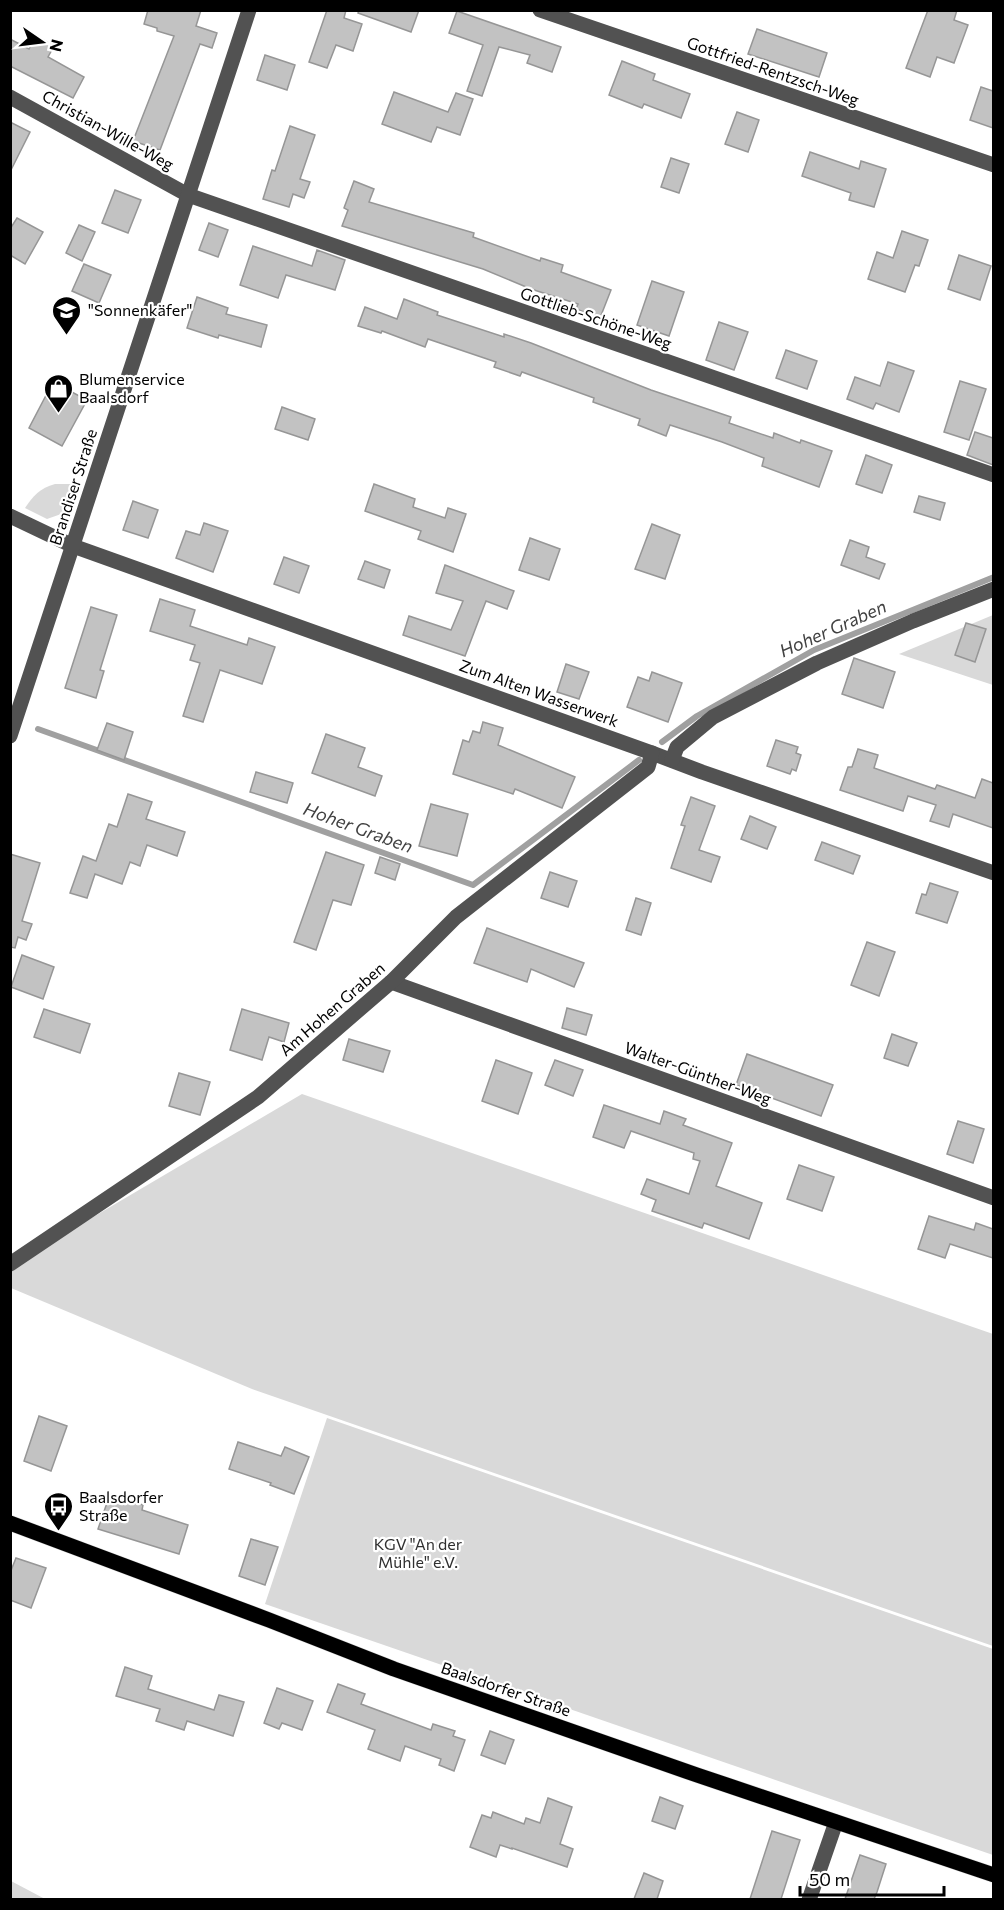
<svg xmlns="http://www.w3.org/2000/svg" width="1004" height="1910" viewBox="0 0 1004 1910" font-family="Commissioner,sans-serif">
	<rect width="100%" height="100%" fill="#fff"/>
	<!-- green -->
	<g fill="#d9d9d9">
		<path d="M55,484H76L64,513L47,519L25,508C33,496 40,488 55,484Z"/>
		<path d="M993,615V685L899,654Z"/>
		<path d="M302,1094L993,1334V1646L252,1389L11,1288L10,1266Z"/>
		<path d="M327,1418L993,1649V1855L265,1604Z"/>
		<path d="M10,1881H11L45,1899H11Z"/>
	</g>
	<g fill="none" stroke-linecap="round" stroke-linejoin="round">
		<!-- stream -->
		<g stroke="#a0a0a0" stroke-width="6">
			<path d="M38,729L473,885L639,760"/>
			<path d="M662,742L697,716L814,650L994,577"/>
		</g>
	</g>
	<!-- building -->
	<g fill="#c2c2c2" stroke="#969696" stroke-width="1.5">
		<path d="M148,10H201L196,26L217,33L212,48L200,44L160,150L133,141L174,36L157,31V28L144,24Z"/>
		<path d="M327,10H346L344,18L362,24L353,51L336,45L327,68L309,62Z"/>
		<path d="M359,10H419L411,32L358,13Z"/>
		<path d="M928,10H957L954,20L968,25L954,63L937,57L930,77L906,68Z"/>
		<path d="M457,11L561,47L552,72L527,63L530,55L499,47L482,96L467,91L483,45L449,33Z"/>
		<path d="M757,29L827,53L819,77L748,54Z"/>
		<path d="M36,36L54,46L48,57L84,77L73,98L10,66V39L29,49Z"/>
		<path d="M265,55L295,65L287,90L257,80Z"/>
		<path d="M622,61L655,74L653,80L690,94L681,118L644,104L642,108L609,95Z"/>
		<path d="M981,87L993,91V128L970,120Z"/>
		<path d="M394,92L448,112L456,93L473,99L460,135L437,127L431,142L382,124Z"/>
		<path d="M737,112L759,120L748,152L725,144Z"/>
		<path d="M10,122L30,132L10,172Z"/>
		<path d="M290,126L315,135L300,179L310,182L304,198L293,194L289,207L263,199L272,170L275,171Z"/>
		<path d="M810,152L859,169L861,161L886,169L874,207L849,200L851,193L802,176Z"/>
		<path d="M671,158L689,164L679,193L661,187Z"/>
		<path d="M354,181L374,189L369,202L474,233L473,237L540,261L541,258L563,265L561,272L611,290L600,318L576,309L578,304L531,289L483,269L342,226L348,210L344,208Z"/>
		<path d="M115,190L141,200L128,233L102,223Z"/>
		<path d="M17,218L43,232L25,264L10,255V229Z"/>
		<path d="M209,223L228,230L218,257L199,250Z"/>
		<path d="M79,225L95,232L82,261L66,253Z"/>
		<path d="M902,231L928,240L919,266L915,265L905,292L868,279L877,252L893,258Z"/>
		<path d="M253,246L312,266L317,250L345,260L335,290L286,275L278,298L240,285Z"/>
		<path d="M959,255L991,266L980,300L948,289Z"/>
		<path d="M84,264L111,275L99,303L72,291Z"/>
		<path d="M652,281L684,292L669,336L637,325Z"/>
		<path d="M197,297L228,308L226,314L267,325L261,347L219,335L218,338L187,328Z"/>
		<path d="M404,299L438,312L437,315L504,337V334L531,343L651,390L731,417L729,423L773,438L774,433L800,443L801,440L832,451L819,487L762,466L764,458L722,442L670,425L666,436L638,425L640,419L593,402L594,398L522,372L520,376L494,367L496,362L428,339L425,347L382,331L381,333L358,326L365,307L397,319Z"/>
		<path d="M719,322L748,332L734,370L706,360Z"/>
		<path d="M786,350L817,361L807,389L776,378Z"/>
		<path d="M888,362L914,371L899,412L876,403L873,409L847,399L855,377L880,386Z"/>
		<path d="M960,381L986,389L969,440L944,432Z"/>
		<path d="M53,382L87,400L62,446L29,428Z"/>
		<path d="M282,407L315,419L308,440L275,429Z"/>
		<path d="M975,432L993,438V465L967,455Z"/>
		<path d="M866,455L892,465L882,493L856,484Z"/>
		<path d="M374,484L415,499L413,507L445,518L448,508L466,514L453,552L418,539L421,531L365,511Z"/>
		<path d="M919,496L945,503L940,520L914,512Z"/>
		<path d="M133,501L158,510L148,538L123,530Z"/>
		<path d="M204,523L228,531L213,572L176,558L186,531L200,535Z"/>
		<path d="M652,524L680,535L665,579L635,569Z"/>
		<path d="M530,538L560,549L549,580L519,570Z"/>
		<path d="M850,540L869,547L866,557L885,564L879,579L841,565Z"/>
		<path d="M284,557L309,566L299,593L274,584Z"/>
		<path d="M365,561L390,570L384,588L358,579Z"/>
		<path d="M445,565L514,591L507,609L486,601L465,656L403,635L409,616L451,630L463,601L436,593Z"/>
		<path d="M160,599L195,610L190,626L247,645L249,638L275,647L262,684L220,670L203,722L183,716L200,663L190,660L195,645L150,631Z"/>
		<path d="M91,607L117,615L100,670L104,671L96,698L65,688Z"/>
		<path d="M966,623L986,629L975,662L955,655Z"/>
		<path d="M854,658L895,672L883,708L842,694Z"/>
		<path d="M566,664L589,672L579,699L557,692Z"/>
		<path d="M652,672L682,683L668,722L627,707L638,677L649,681Z"/>
		<path d="M483,722L503,728L498,745L575,777L562,808L515,789L513,794L453,774L463,740L469,742L473,731L480,733Z"/>
		<path d="M107,723L133,732L124,760L97,750Z"/>
		<path d="M326,734L365,748L358,767L382,776L375,796L312,773Z"/>
		<path d="M776,740L798,747L796,753L801,755L796,771L792,769L790,774L767,766Z"/>
		<path d="M858,749L878,755L874,768L935,789L937,785L975,798L982,779L993,783V828L953,814L949,827L930,821L936,805L908,796L903,811L840,790L848,767H852Z"/>
		<path d="M256,772L293,783L287,803L250,792Z"/>
		<path d="M128,794L152,802L146,819L185,832L177,856L147,845L140,866L130,862L122,884L95,874L87,898L70,893L83,856L96,861L109,824L117,827Z"/>
		<path d="M691,797L715,806L699,850L720,857L711,882L671,868L685,826L681,825Z"/>
		<path d="M431,804L468,814L457,856L419,846Z"/>
		<path d="M750,816L776,827L767,849L741,839Z"/>
		<path d="M822,842L860,856L853,874L815,860Z"/>
		<path d="M326,852L364,865L351,905L333,900L316,950L294,942Z"/>
		<path d="M10,854L40,863L22,921L32,924L26,940L18,937L15,948L10,947Z"/>
		<path d="M380,857L400,864L395,880L375,873Z"/>
		<path d="M550,872L577,881L568,907L541,898Z"/>
		<path d="M930,883L958,892L947,923L916,913L922,894L926,895Z"/>
		<path d="M636,898L651,903L641,935L626,930Z"/>
		<path d="M487,928L584,963L574,987L531,969L527,982L474,963Z"/>
		<path d="M867,942L895,952L879,996L851,985Z"/>
		<path d="M22,955L54,967L43,999L11,987Z"/>
		<path d="M567,1008L592,1015L586,1035L562,1028Z"/>
		<path d="M44,1009L90,1024L80,1053L34,1037Z"/>
		<path d="M242,1009L289,1023L284,1042L269,1037L262,1060L230,1050Z"/>
		<path d="M892,1034L917,1043L908,1066L884,1058Z"/>
		<path d="M349,1039L390,1051L383,1072L343,1060Z"/>
		<path d="M747,1054L833,1085L821,1116L736,1085Z"/>
		<path d="M496,1060L532,1073L518,1114L482,1101Z"/>
		<path d="M555,1060L583,1070L573,1096L545,1085Z"/>
		<path d="M179,1073L210,1082L200,1115L169,1106Z"/>
		<path d="M604,1105L660,1124L664,1111L686,1119L683,1125L732,1143L716,1186L762,1203L749,1239L704,1223L702,1228L652,1211L656,1200L641,1194L647,1179L689,1194L700,1161L693,1159L694,1153L631,1131L624,1148L593,1137Z"/>
		<path d="M958,1121L984,1129L973,1163L947,1154Z"/>
		<path d="M799,1165L834,1177L822,1211L787,1199Z"/>
		<path d="M929,1216L974,1230L976,1223L993,1229V1258L950,1244L945,1258L918,1249Z"/>
		<path d="M39,1416L67,1426L51,1471L24,1461Z"/>
		<path d="M238,1442L281,1456L285,1447L309,1457L294,1494L270,1485L271,1483L229,1469Z"/>
		<path d="M110,1494L143,1505L142,1510L188,1525L179,1554L98,1529Z"/>
		<path d="M251,1539L278,1547L265,1585L239,1576Z"/>
		<path d="M16,1558L46,1568L31,1608L10,1600V1573Z"/>
		<path d="M125,1667L152,1676L148,1689L214,1710L219,1695L244,1702L233,1736L187,1721L184,1730L156,1721L160,1709L116,1696Z"/>
		<path d="M338,1684L365,1694L361,1704L431,1730L433,1724L455,1731L453,1736L465,1740L454,1771L439,1765L441,1759L405,1746L400,1761L368,1749L375,1730L327,1712Z"/>
		<path d="M277,1688L313,1701L302,1730L282,1723L279,1729L264,1723Z"/>
		<path d="M490,1731L514,1740L505,1764L481,1755Z"/>
		<path d="M660,1797L683,1806L675,1829L652,1821Z"/>
		<path d="M548,1798L572,1807L560,1844L573,1849L567,1867L512,1848V1849L500,1845L496,1857L470,1847L482,1815L491,1818L493,1812L524,1824L526,1818L540,1823Z"/>
		<path d="M772,1831L800,1840L781,1899H750Z"/>
		<path d="M860,1855L886,1864L877,1892L874,1899H845Z"/>
		<path d="M644,1873L663,1881L657,1899H634Z"/>
	</g>
	<g fill="none" stroke-linecap="round" stroke-linejoin="round">
		<defs>
			<path id="major" d="M10,1523L269,1620L394,1669L697,1775L994,1875"/>
		</defs>
		<!-- major casing -->
		<use href="#major" stroke="#dbdbdb" stroke-width="16"/>
		<!-- minor -->
		<g stroke="#525252" stroke-width="15">
			<path d="M540,10L994,165"/>
			<path d="M10,97L188,195L994,475"/>
			<path d="M10,516L73,546L652,753L702,772L994,873"/>
			<path d="M10,736L249,10"/>
			<path d="M672,760L677,747L713,717L817,663L913,621L994,589"/>
			<path d="M391,982L994,1198"/>
			<path d="M10,1264L258,1097L391,982L456,917L648,767L652,753"/>
			<path d="M809,1900L836,1822"/>
		</g>
		<!-- major -->
		<use href="#major" stroke="#000" stroke-width="15"/>
	</g>
	<!-- icons -->
	<defs>
		<symbol id="school-pin" viewBox="-11 -11 22 30"><path d="M0 17L-7.5 6A9.5 9.5 0 1 1 7.5 6Z" fill="#000" stroke="#fff"/><path d="M0-5L7-2L0 1L-7-2ZM-4 1L0 2.5L4 1V4Q0 6-4 4Z" fill="#fff"/></symbol>
		<symbol id="shop-pin" viewBox="-11 -11 22 30"><path d="M0 17L-7.5 6A9.5 9.5 0 1 1 7.5 6Z" fill="#000" stroke="#fff"/><path d="M-5-2.5h2.3a2.7 3.5 0 0 1 5.4 0H5L5.5 6h-11ZM-1.5-2.5h3a1.5 2.3 0 0 0-3 0Z" fill="#fff"/></symbol>
		<symbol id="bus-pin" viewBox="-11 -11 22 30"><path d="M0 17L-7.5 6A9.5 9.5 0 1 1 7.5 6Z" fill="#000" stroke="#fff"/><path d="M-5-6H5V4H4V6H2V4H-2V6H-4V4H-5ZM-3.5-4V0h7V-4ZM-3.5 1.2v1.5H-2V1.2ZM2 1.2v1.5H3.5V1.2Z" fill="#fff"/></symbol>
	</defs>
	<g fill-rule="evenodd">
		<use href="#school-pin" x="50" y="294" width="33" height="45"/>
		<use href="#shop-pin" x="42" y="372" width="33" height="45"/>
		<use href="#bus-pin" x="42" y="1490" width="33" height="45"/>
	</g>
	<g text-anchor="middle" stroke-width="4.5" stroke-linejoin="round" paint-order="stroke">
		<!-- street labels -->
		<g font-size="16" fill="#000" stroke="#fff">
			<text transform="translate(773 71) rotate(19)" y="6">Gottfried-Rentzsch-Weg</text>
			<text transform="translate(108 130) rotate(29)" y="6">Christian-Wille-Weg</text>
			<text transform="translate(596 318) rotate(19)" y="6">Gottlieb-Schöne-Weg</text>
			<text transform="translate(73 487) rotate(-72)" y="6">Brandiser Straße</text>
			<text transform="translate(539 693) rotate(20)" y="6">Zum Alten Wasserwerk</text>
			<text transform="translate(332 1009) rotate(-41)" y="6">Am Hohen Graben</text>
			<text transform="translate(698 1073) rotate(20)" y="6">Walter-Günther-Weg</text>
			<text transform="translate(506 1689) rotate(19)" y="6">Baalsdorfer Straße</text>
		</g>
		<!-- poi labels -->
		<g font-size="16" fill="#000" stroke="#fff" text-anchor="start">
			<text x="88" y="316">"Sonnenkäfer"</text>
			<text x="79" y="385">Blumenservice<tspan x="79" dy="18">Baalsdorf</tspan></text>
			<text x="79" y="1503">Baalsdorfer<tspan x="79" dy="18">Straße</tspan></text>
		</g>
		<!-- park labels -->
		<g font-size="16" fill="#303030" stroke="#fff">
			<text x="418" y="1550">KGV "An der<tspan x="418" dy="18">Mühle" e.V.</tspan></text>
		</g>
		<!-- water labels -->
		<g font-size="18" font-style="italic" fill="#414141" stroke="#fff">
			<text transform="translate(833 629) rotate(-24)" y="6">Hoher Graben</text>
			<text transform="translate(358 828) rotate(20)" y="6">Hoher Graben</text>
		</g>
	</g>
	<!-- border -->
	<rect width="1004" height="1910" fill="none" stroke="#000000" stroke-width="24"/>
	<!-- north arrow -->
	<g transform="translate(42 42) rotate(104)" stroke="#ffffff" stroke-width="4.5" paint-order="stroke">
	<path d="M0-4.5L10 22L0 15L-10 22Z" fill="#000000"/>
	<text y="-9" font-size="16" font-weight="bold" text-anchor="middle" fill="#000000">N</text>
	</g>
	<!-- scale -->
	<path d="M800 1886v9h144v-9" fill="none" stroke="#000000" stroke-width="3"/>
	<text x="809" y="1886" font-size="18" fill="#000000" stroke="#ffffff" stroke-width="4.5" paint-order="stroke">50 m</text>
</svg>
